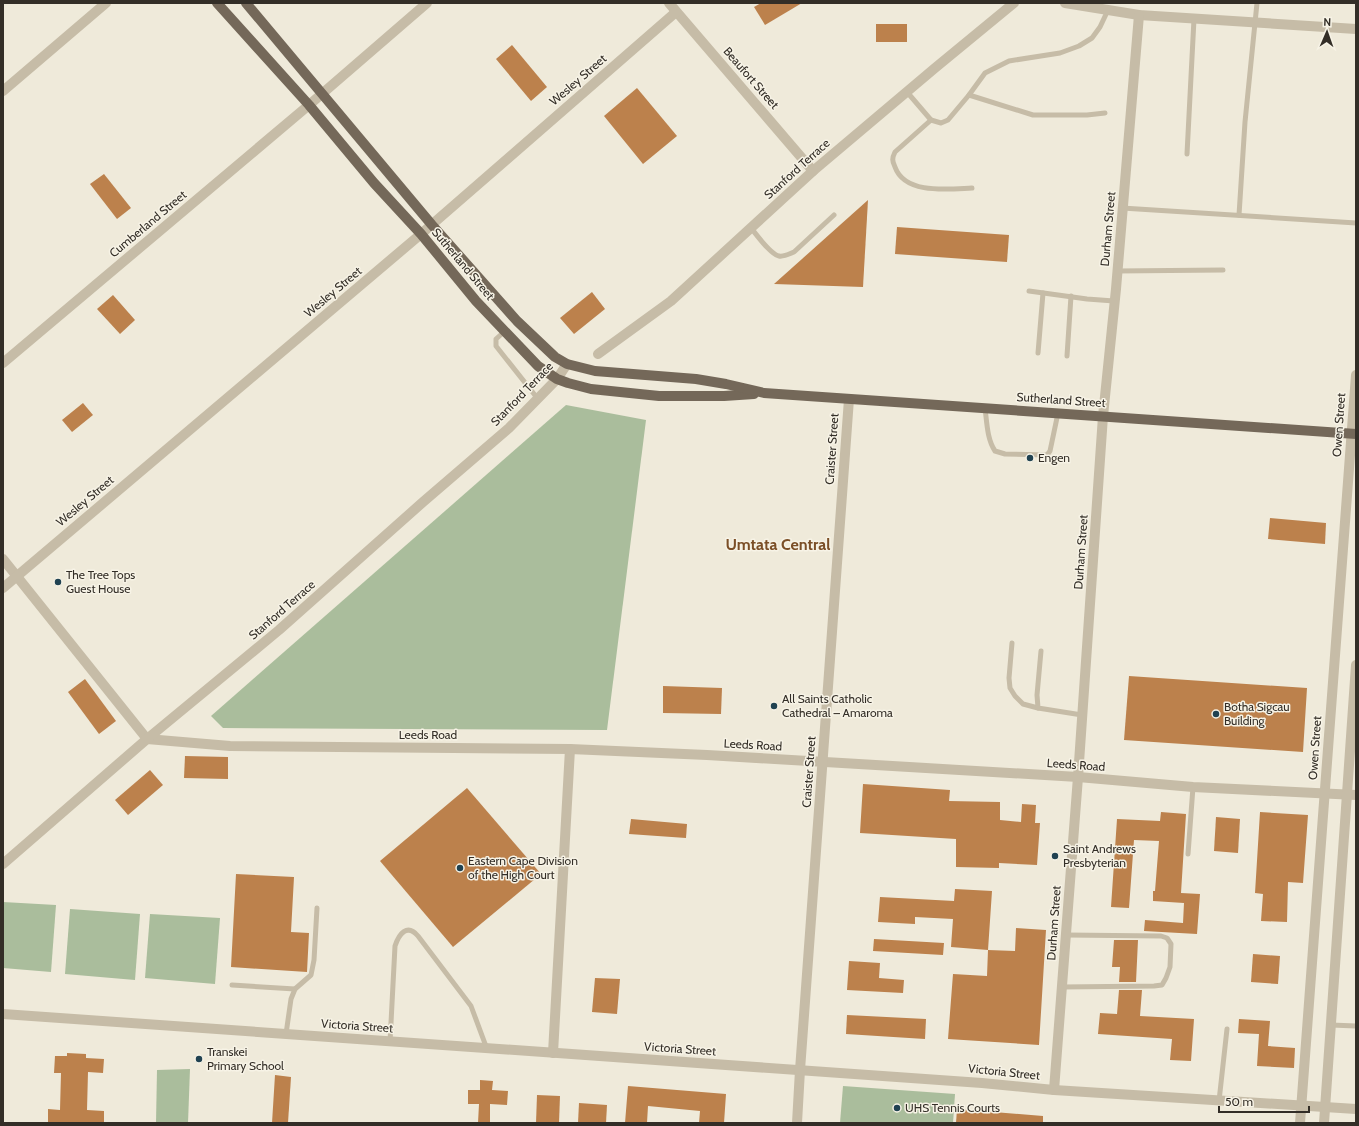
<svg xmlns="http://www.w3.org/2000/svg" width="1359" height="1126" viewBox="0 0 1359 1126" font-family="Cabin,sans-serif">
	<rect width="100%" height="100%" fill="#efeada"/>
	<!-- green -->
	<g fill="#aabd9c">
		<path d="M566,405L646,420L607,730L223,728L211,716Z"/>
		<path d="M3,902L56,905L51,972L3,968Z"/>
		<path d="M70,909L140,914L135,980L65,974Z"/>
		<path d="M150,914L220,918L215,984L145,978Z"/>
		<path d="M190,1069L188,1123H156L157,1070Z"/>
		<path d="M843,1086L955,1094L953,1123H840Z"/>
	</g>
	<!-- building -->
	<g fill="#bc814c">
		<path d="M761,3H802L765,25L754,7Z"/>
		<rect x="876" y="24" width="31" height="18"/>
		<path d="M512,45L547,87L531,101L496,59Z"/>
		<path d="M637,88L677,136L643,164L604,116Z"/>
		<path d="M104,174L131,208L117,219L90,184Z"/>
		<path d="M868,200L863,287L774,284Z"/>
		<path d="M897,227L1009,235L1007,262L895,254Z"/>
		<path d="M592,292L605,309L574,334L560,318Z"/>
		<path d="M113,295L135,320L120,334L97,309Z"/>
		<path d="M83,403L93,415L72,432L62,420Z"/>
		<path d="M1270,518L1326,523L1325,544L1268,539Z"/>
		<path d="M1129,676L1307,688L1303,752L1124,740Z"/>
		<path d="M85,679L116,721L99,734L68,692Z"/>
		<path d="M663,686L722,688L721,714L663,713Z"/>
		<path d="M185,756L228,757V779L184,778Z"/>
		<path d="M150,770L163,785L128,815L115,800Z"/>
		<path d="M863,784L950,790L949,801L1000,802V820L1021,822L1022,804L1036,805L1035,823H1040L1037,865L999,863V868L956,867V839L860,833Z"/>
		<path d="M467,788L541,874L453,947L380,861Z"/>
		<path d="M1161,812L1186,814L1181,893L1200,894L1197,934L1144,931L1145,920L1183,923L1184,903L1153,901V891H1155L1159,841L1134,840L1129,908L1111,907L1117,819L1160,821Z"/>
		<path d="M1260,812L1308,815L1303,883L1288,882L1287,922L1261,921L1263,894L1255,893Z"/>
		<path d="M1216,817L1240,819L1238,853L1214,851Z"/>
		<path d="M631,819L687,824L686,838L629,834Z"/>
		<path d="M236,874L294,877L291,932L309,933L307,972L231,967Z"/>
		<path d="M955,889L992,891L988,950L951,947L953,919L915,917V924L878,922L880,897L954,901Z"/>
		<path d="M1016,928L1046,930L1039,1045L948,1039L953,974L987,976L988,950L1015,951Z"/>
		<path d="M874,939L944,943L943,955L873,951Z"/>
		<path d="M1114,940H1138L1136,982H1138H1119L1120,967H1112Z"/>
		<path d="M1253,954L1280,956L1278,984L1251,982Z"/>
		<path d="M849,961L880,963L879,978L904,980L903,993L847,990Z"/>
		<path d="M595,978L620,979L617,1014L592,1012Z"/>
		<path d="M1119,990H1142L1140,1016L1194,1019L1191,1061L1170,1060L1172,1039L1098,1034L1100,1013L1117,1014Z"/>
		<path d="M847,1015L926,1019L925,1039L846,1034Z"/>
		<path d="M1239,1019L1270,1021L1268,1046L1295,1048L1294,1068L1257,1066L1259,1034L1238,1033Z"/>
		<path d="M67,1053L86,1054V1058L104,1059L103,1073L88,1072L87,1110L104,1111V1123H48V1109L60,1110L61,1073H54L55,1056H67Z"/>
		<path d="M275,1075L291,1077L288,1123H272Z"/>
		<path d="M480,1080L493,1081L492,1090L508,1091L507,1105L490,1104V1123H478L479,1104H468V1090H480Z"/>
		<path d="M628,1086L726,1094L724,1123H699L700,1111L648,1106L647,1123H625Z"/>
		<path d="M537,1095L560,1096L559,1123H536Z"/>
		<path d="M579,1103L607,1105L606,1123H578Z"/>
		<path d="M957,1109L1043,1116V1123H956Z"/>
	</g>
	<g fill="none" stroke-linecap="round" stroke-linejoin="round">
		<!-- service -->
		<g stroke="#c6bca7" stroke-width="5">
			<path d="M907,92L931,120L941,123L948,120L969,95L985,73L1009,61L1060,53L1079,46L1092,38L1100,27L1108,10"/>
			<path d="M969,95L1033,115H1087L1105,113"/>
			<path d="M931,120L895,152C892,158 892,161 895,167C905,195 949,189 972,188"/>
			<path d="M1187,154L1194,19"/>
			<path d="M1122,208L1356,223"/>
			<path d="M1239,215L1245,122L1257,3"/>
			<path d="M751,228C757,235 770,254 779,256C784,257 789,254 794,252L834,215"/>
			<path d="M1117,271L1223,270"/>
			<path d="M1029,291L1087,299L1114,301"/>
			<path d="M505,331L496,339V346L538,399"/>
			<path d="M1038,353L1043,293"/>
			<path d="M1067,356L1071,296"/>
			<path d="M985,408C987,423 987,439 995,451L1005,454L1047,455L1050,451L1058,413"/>
			<path d="M1012,643L1009,678L1010,688L1015,696L1023,704L1038,708"/>
			<path d="M1041,651L1037,695L1038,708L1082,715"/>
			<path d="M1188,854L1193,787"/>
			<path d="M232,985L295,989"/>
			<path d="M1062,987L1154,986L1162,985L1166,978L1170,967L1171,944L1167,938L1161,936L1066,935"/>
			<path d="M1331,1025L1356,1026"/>
			<path d="M286,1034L291,999L295,989L311,975L314,960L317,908"/>
			<path d="M390,1042L395,946C399,934 407,923 418,936L471,1006L487,1049"/>
			<path d="M1219,1101L1227,1029"/>
		</g>
		<!-- minor -->
		<g stroke="#c6bca7" stroke-width="10">
			<path d="M669,3L813,171"/>
			<path d="M1065,3L1139,15L1356,29"/>
			<path d="M3,91L106,3"/>
			<path d="M598,354L671,301L813,171L935,68L1014,3"/>
			<path d="M3,363L309,105L427,3"/>
			<path d="M3,559L147,739L230,746L570,749L707,755L1078,777L1193,787L1356,795"/>
			<path d="M3,588L421,234L676,12"/>
			<path d="M3,864L147,739L279,630L423,502L509,428L557,379L567,364"/>
			<path d="M3,1014L982,1083L1054,1090L1356,1109"/>
			<path d="M553,1053L570,749"/>
			<path d="M1054,1090L1078,777L1103,416L1116,289L1139,15"/>
			<path d="M797,1123L800,1070L849,399"/>
			<path d="M1300,1123L1356,375"/>
			<path d="M1324,1123L1356,665"/>
		</g>
		<!-- primary -->
		<g stroke="#746859" stroke-width="10">
			<path d="M217,3L309,105L374,183L421,234L476,301L538,366L557,379L568,383L591,389L659,396H724L754,394"/>
			<path d="M246,3L432,225L517,321L555,357L567,364L595,371L696,379L726,384L764,393L1356,434"/>
		</g>
	</g>
	<!-- markers -->
	<g fill="#204251" stroke="#f7f3e6" stroke-width="1.5">
		<circle cx="1030" cy="458" r="4"/>
		<circle cx="58" cy="582" r="4"/>
		<circle cx="774" cy="706" r="4"/>
		<circle cx="1216" cy="714" r="4"/>
		<circle cx="1055" cy="856" r="4"/>
		<circle cx="460" cy="868" r="4"/>
		<circle cx="199" cy="1059" r="4"/>
		<circle cx="897" cy="1108" r="4"/>
	</g>
	<g text-anchor="middle" stroke-width="3" stroke-linejoin="round" paint-order="stroke">
		<!-- street labels -->
		<g font-size="12" fill="#332e27" stroke="#f7f3e6">
			<text transform="translate(751 78) rotate(49)" y="4">Beaufort Street</text>
			<text transform="translate(578 80) rotate(-41)" y="4">Wesley Street</text>
			<text transform="translate(797 169) rotate(-42)" y="4">Stanford Terrace</text>
			<text transform="translate(148 224) rotate(-40)" y="4">Cumberland Street</text>
			<text transform="translate(1108 229) rotate(-85)" y="4">Durham Street</text>
			<text transform="translate(463 264) rotate(50)" y="4">Sutherland Street</text>
			<text transform="translate(333 292) rotate(-40)" y="4">Wesley Street</text>
			<text transform="translate(522 394) rotate(-46)" y="4">Stanford Terrace</text>
			<text transform="translate(1061 400) rotate(4)" y="4">Sutherland Street</text>
			<text transform="translate(1339 425) rotate(-86)" y="4">Owen Street</text>
			<text transform="translate(832 449) rotate(-86)" y="4">Craister Street</text>
			<text transform="translate(85 501) rotate(-40)" y="4">Wesley Street</text>
			<text transform="translate(1081 552) rotate(-86)" y="4">Durham Street</text>
			<text transform="translate(282 610) rotate(-41)" y="4">Stanford Terrace</text>
			<text x="428" y="739">Leeds Road</text>
			<text transform="translate(753 745) rotate(3)" y="4">Leeds Road</text>
			<text transform="translate(1315 748) rotate(-86)" y="4">Owen Street</text>
			<text transform="translate(1076 765) rotate(4)" y="4">Leeds Road</text>
			<text transform="translate(809 772) rotate(-86)" y="4">Craister Street</text>
			<text transform="translate(1054 923) rotate(-86)" y="4">Durham Street</text>
			<text transform="translate(357 1026) rotate(4)" y="4">Victoria Street</text>
			<text transform="translate(680 1049) rotate(4)" y="4">Victoria Street</text>
			<text transform="translate(1004 1072) rotate(6)" y="4">Victoria Street</text>
		</g>
		<!-- poi labels -->
		<g font-size="12" fill="#332e27" stroke="#f7f3e6" text-anchor="start">
			<text x="1038" y="462">Engen</text>
			<text x="66" y="579">The Tree Tops<tspan x="66" dy="14">Guest House</tspan></text>
			<text x="782" y="703">All Saints Catholic<tspan x="782" dy="14">Cathedral – Amaroma</tspan></text>
			<text x="1224" y="711">Botha Sigcau<tspan x="1224" dy="14">Building</tspan></text>
			<text x="1063" y="853">Saint Andrews<tspan x="1063" dy="14">Presbyterian</tspan></text>
			<text x="468" y="865">Eastern Cape Division<tspan x="468" dy="14">of the High Court</tspan></text>
			<text x="207" y="1056">Transkei<tspan x="207" dy="14">Primary School</tspan></text>
			<text x="905" y="1112">UHS Tennis Courts</text>
		</g>
		<!-- district labels -->
		<g font-size="16" font-weight="bold" fill="#7b4f27" stroke="#f7f3e6">
			<text x="778" y="550">Umtata Central</text>
		</g>
	</g>
	<!-- border -->
	<rect width="1359" height="1126" fill="none" stroke="#332e27" stroke-width="8"/>
	<!-- north arrow -->
	<g transform="translate(1327 32) rotate(2)" stroke="#f7f3e6" stroke-width="3" paint-order="stroke">
	<path d="M0-3L7 15L0 10L-7 15Z" fill="#332e27"/>
	<text y="-6" font-size="11" font-weight="bold" text-anchor="middle" fill="#332e27">N</text>
	</g>
	<!-- scale -->
	<path d="M1219 1106v6h90v-6" fill="none" stroke="#332e27" stroke-width="2"/>
	<text x="1225" y="1106" font-size="12" fill="#332e27" stroke="#f7f3e6" stroke-width="3" paint-order="stroke">50 m</text>
</svg>
